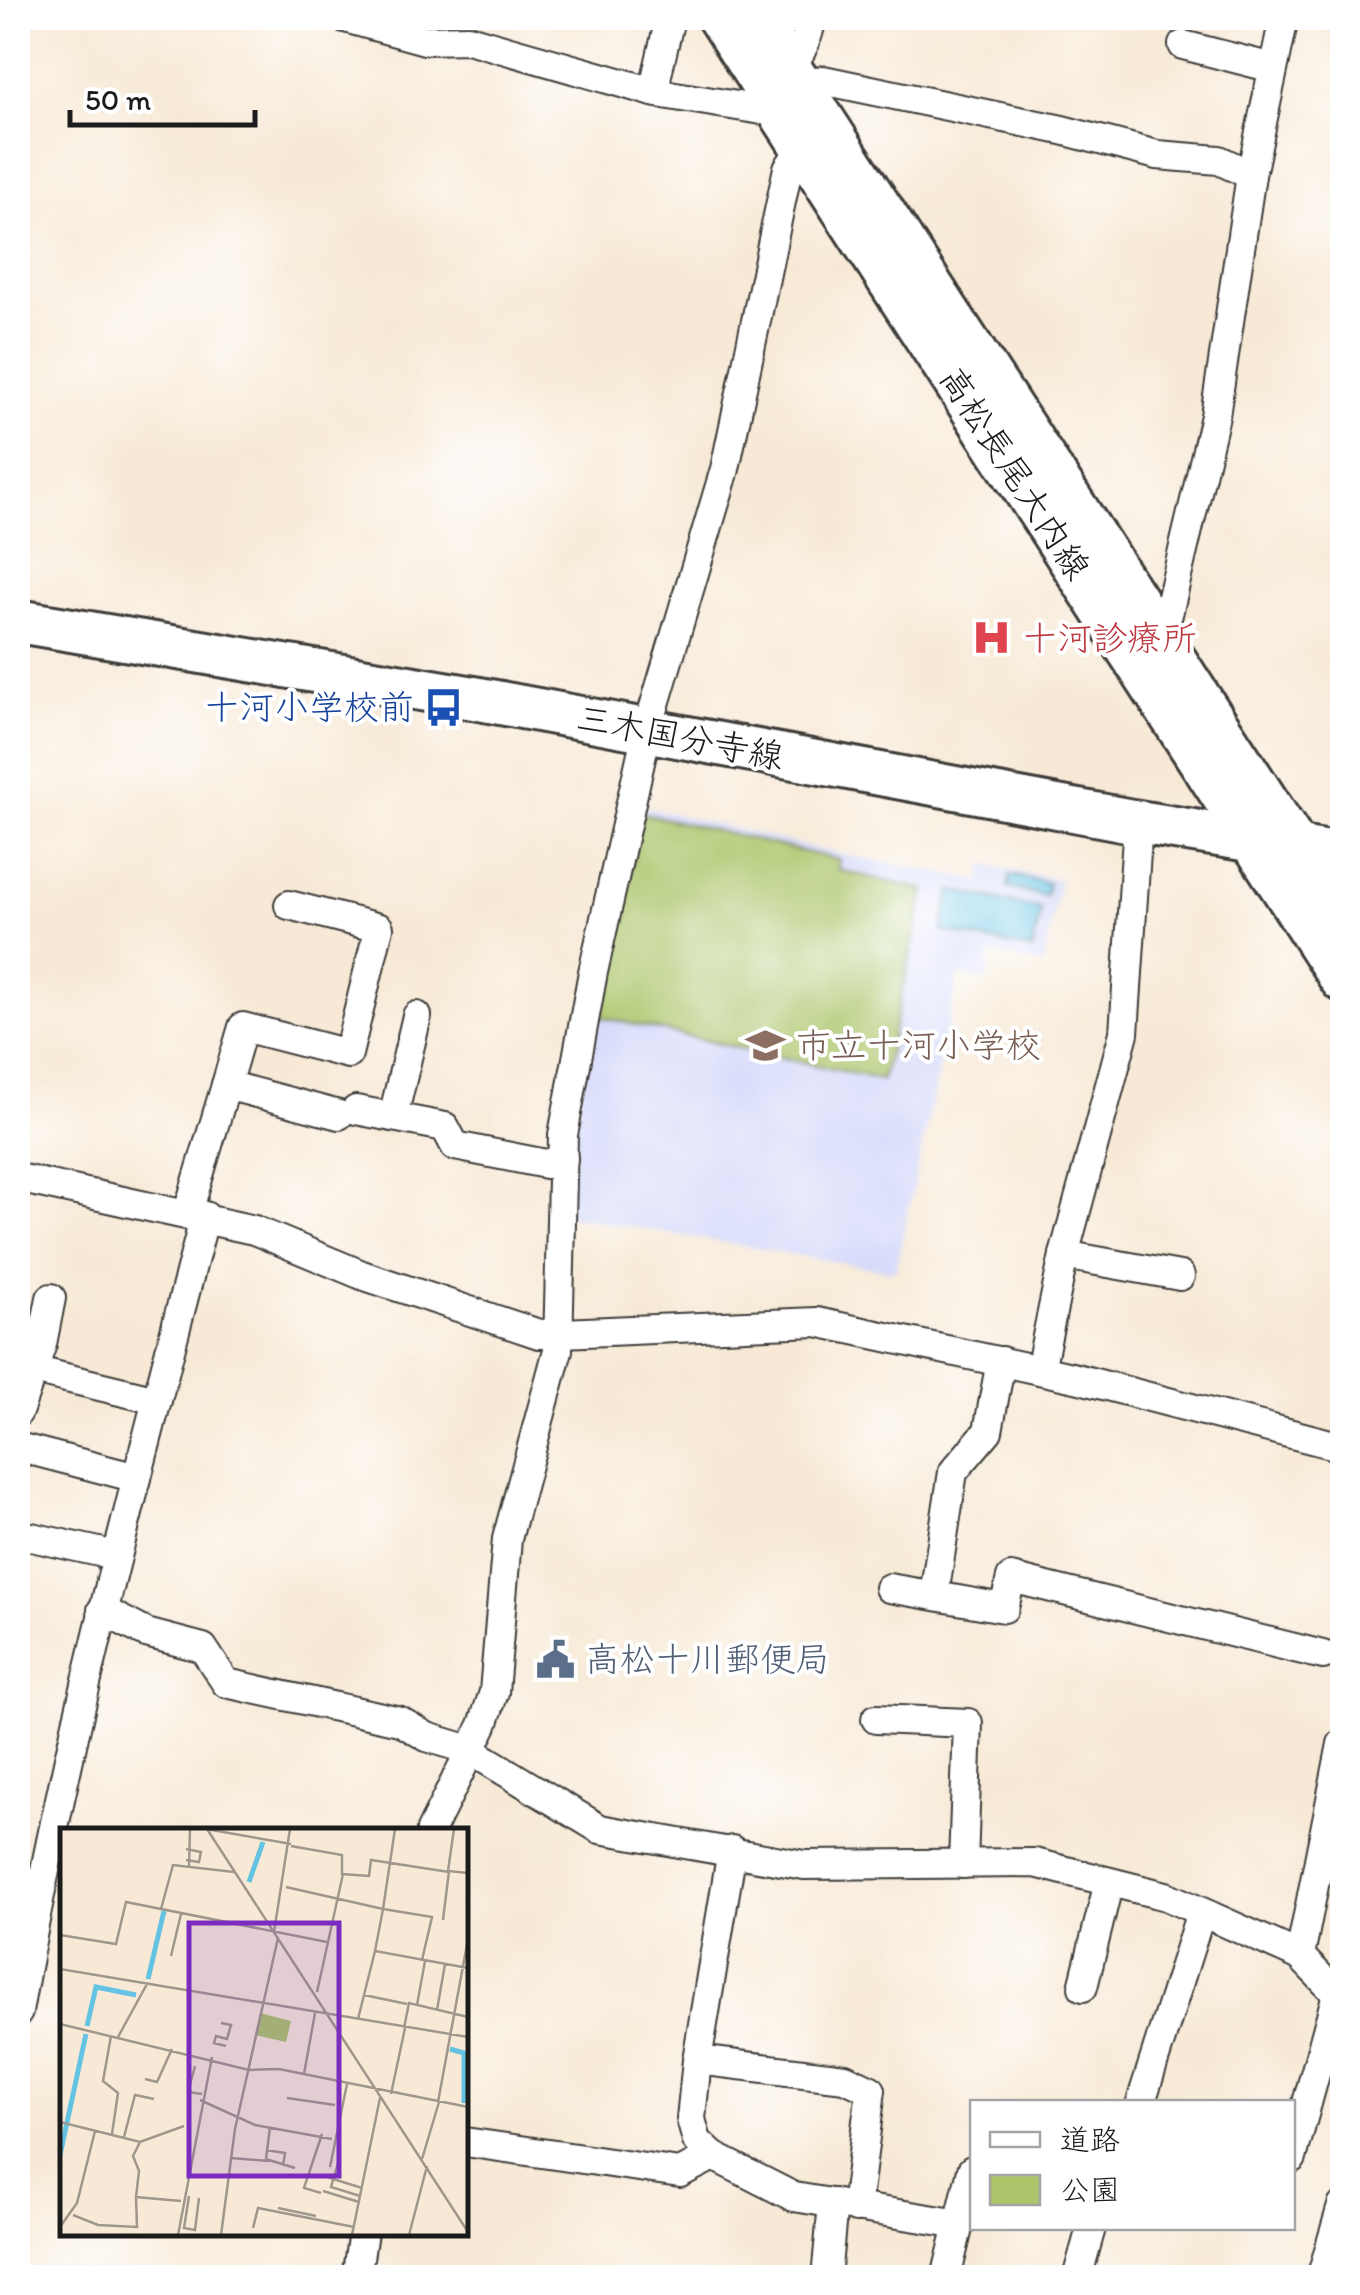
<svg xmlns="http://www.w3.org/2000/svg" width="1360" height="2295" viewBox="0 0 1360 2295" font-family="Itim,'Klee One',sans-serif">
	<rect width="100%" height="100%" fill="#fff"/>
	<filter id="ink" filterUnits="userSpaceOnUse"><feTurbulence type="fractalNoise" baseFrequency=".01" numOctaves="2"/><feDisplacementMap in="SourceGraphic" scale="20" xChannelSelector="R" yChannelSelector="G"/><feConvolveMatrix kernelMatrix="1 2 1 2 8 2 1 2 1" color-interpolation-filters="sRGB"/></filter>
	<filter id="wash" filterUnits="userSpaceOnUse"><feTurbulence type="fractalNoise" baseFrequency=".0048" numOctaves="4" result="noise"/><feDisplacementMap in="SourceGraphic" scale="40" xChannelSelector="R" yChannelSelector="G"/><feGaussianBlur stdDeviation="2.25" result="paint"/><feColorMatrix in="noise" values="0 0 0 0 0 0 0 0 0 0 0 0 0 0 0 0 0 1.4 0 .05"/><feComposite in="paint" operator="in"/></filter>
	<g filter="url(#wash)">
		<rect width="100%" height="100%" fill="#f7e9d6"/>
		<!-- built -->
		<path fill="#d4d8f9" d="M636,805L835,853L981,881L984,865L1060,880L1043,965L991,953L986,981L959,975L895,1272L568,1216L571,1141Z"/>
		<!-- green -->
		<path fill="#acc56b" stroke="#647044" stroke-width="2.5" d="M642,813L839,860L838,870L925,890L882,1080L601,1017Z"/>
		<!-- water -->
		<g fill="#64c3e3" stroke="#407080" stroke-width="2.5">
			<path d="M1010,875L1048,883L1046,896L1008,888Z"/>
			<path d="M951,890L1041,909L1032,950L942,931Z"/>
		</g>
	</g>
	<g filter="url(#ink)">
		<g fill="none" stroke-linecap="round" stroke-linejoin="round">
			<defs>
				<g id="street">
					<path d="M345,18L425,40L468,39L657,93L762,110L774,100L823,80L1062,130L1157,155L1219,160L1251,175"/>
					<path d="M1183,45L1273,68"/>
					<path d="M779,77C799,62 807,41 812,18"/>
					<path d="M653,92L670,18"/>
					<path d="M1158,632L1168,614L1215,416L1251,175L1284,18"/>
					<path d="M289,905L379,928L348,1054L243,1027L226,1085L339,1115"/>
					<path d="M356,1110L445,1127L455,1146L546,1164L563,1159"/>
					<path d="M393,1117L417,1016"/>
					<path d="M18,1178L254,1230L362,1275L539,1334L817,1322L1076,1378L1342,1447"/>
					<path d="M188,1212L226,1085"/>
					<path d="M1064,1255L1180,1276"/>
					<path d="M33,1370L157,1400"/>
					<path d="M1040,1370L1064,1255L1124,1033L1138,822"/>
					<path d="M18,1412L42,1344L51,1298"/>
					<path d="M18,1447L137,1478"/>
					<path d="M18,1534L117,1556"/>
					<path d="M889,1588L1004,1608L1011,1578L1323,1655"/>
					<path d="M934,1595L953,1472L988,1431L1001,1361"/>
					<path d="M102,1610L146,1633L203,1648L226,1683L400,1721L427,1737L470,1750L600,1829L804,1865L1035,1863L1166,1896L1300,1956"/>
					<path d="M876,1719L968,1723L963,1864"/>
					<path d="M431,1830L483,1725L494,1692L507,1539L558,1350L563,1135L593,972L647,731L725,469L788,168L810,137"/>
					<path d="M732,1850L697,2060L691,2119L697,2141L713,2156L794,2197L960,2224"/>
					<path d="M1083,1987L1109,1882"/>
					<path d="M18,2012C65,1743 136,1480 205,1216"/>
					<path d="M697,2060L845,2078L871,2090L856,2208"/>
					<path d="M1141,2102L1201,1912"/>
					<path d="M465,2142L680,2173L713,2156"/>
					<path d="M1292,2158L1337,1994L1300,1956L1342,1744"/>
					<path d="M356,2278L363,2232"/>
					<path d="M826,2278L833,2203"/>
					<path d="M946,2278L972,2170"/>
					<path d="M1077,2278L1091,2228"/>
					<path d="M1321,2278L1342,2206"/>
				</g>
				<g id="primary">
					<path d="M719,18L1342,980"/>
					<path d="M757,18L1342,917"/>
					<path d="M18,621L474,698L1132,821L1342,855"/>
				</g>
			</defs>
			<!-- street casing -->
			<use href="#street" stroke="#3d3b38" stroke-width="32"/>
			<!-- primary casing -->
			<use href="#primary" stroke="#3d3b38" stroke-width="48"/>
			<!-- street -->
			<use href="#street" stroke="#fff" stroke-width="28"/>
			<!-- primary -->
			<use href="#primary" stroke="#fff" stroke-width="42"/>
		</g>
	</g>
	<!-- icons -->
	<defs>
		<symbol id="hospital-bare" viewBox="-9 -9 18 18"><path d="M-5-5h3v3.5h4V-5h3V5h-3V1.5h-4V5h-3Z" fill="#e0444e" stroke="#fff" stroke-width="2.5" paint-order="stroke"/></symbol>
		<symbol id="bus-bare" viewBox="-9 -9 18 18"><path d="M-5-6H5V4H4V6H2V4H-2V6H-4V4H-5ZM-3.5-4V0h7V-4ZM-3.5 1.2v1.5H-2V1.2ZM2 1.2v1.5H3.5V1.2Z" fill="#1a4fb4" stroke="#fff" stroke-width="2.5" paint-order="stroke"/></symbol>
		<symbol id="school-bare" viewBox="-9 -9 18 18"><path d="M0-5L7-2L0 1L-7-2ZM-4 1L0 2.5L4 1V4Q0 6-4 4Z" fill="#8d6e63" stroke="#fff" stroke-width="2.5" paint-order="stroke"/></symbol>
		<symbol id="civic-bare" viewBox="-9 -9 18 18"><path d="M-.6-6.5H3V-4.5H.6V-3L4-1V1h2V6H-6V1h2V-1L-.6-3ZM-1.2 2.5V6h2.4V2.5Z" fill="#5c6f8a" stroke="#fff" stroke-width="2.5" paint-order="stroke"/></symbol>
	</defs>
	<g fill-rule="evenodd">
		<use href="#hospital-bare" x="964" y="610" width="55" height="55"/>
		<use href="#bus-bare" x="416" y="680" width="55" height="55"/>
		<use href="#school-bare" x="738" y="1018" width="55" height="55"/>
		<use href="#civic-bare" x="528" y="1632" width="55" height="55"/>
	</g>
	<g text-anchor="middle" stroke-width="8" stroke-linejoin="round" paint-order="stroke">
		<!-- street labels -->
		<g font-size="35" fill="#1c1c1c" stroke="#fff">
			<text transform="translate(1015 473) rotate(57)" y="12">高松長尾大内線</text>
			<text transform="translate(680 737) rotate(11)" y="12">三木国分寺線</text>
		</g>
		<!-- health labels -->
		<g font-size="35" fill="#be3a42" stroke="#fff" text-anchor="start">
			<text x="1022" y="650">十河診療所</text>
		</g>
		<!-- transit labels -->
		<g font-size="35" fill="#164399" stroke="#fff" text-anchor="end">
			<text x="414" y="719">十河小学校前</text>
		</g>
		<!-- education labels -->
		<g font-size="35" fill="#785e54" stroke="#fff" text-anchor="start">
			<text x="796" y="1057">市立十河小学校</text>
		</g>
		<!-- service labels -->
		<g font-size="35" fill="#4e5e75" stroke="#fff" text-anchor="start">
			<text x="585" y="1671">高松十川郵便局</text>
		</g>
	</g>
	<!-- overview -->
	<g transform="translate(60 1828)">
		<rect width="408" height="408" fill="#f7e9d6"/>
		<path d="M200,185L231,193L226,214L195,207Z" fill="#acc56b"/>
		<path fill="none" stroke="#64c3e3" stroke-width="5" d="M189,54L203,14M88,151L104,83M27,198L36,159L76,167M390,221L404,225V275M0,327L26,206"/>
		<path fill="none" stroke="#9f978c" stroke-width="2.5" d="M146,1L231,16M147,1L408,404M335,1L323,81L372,89L362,132M231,18L282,27V46L309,48L311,32L389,44M126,32L139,34L141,24L126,21M129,39L130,1M388,43L394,1M226,59L323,81L315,123L408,140M101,81L113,37L174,44M383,92L389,43L408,45M214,104L230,1M0,107L56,116L66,74L267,114M111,128L121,86M0,141L408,209M257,164L283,46M304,167L347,176M357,177L365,133M377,182L385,136M298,191L315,123M161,195L171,197L167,211L156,208L154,215L166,218M0,196L189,242L219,241L408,279M344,200L349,175L408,189M51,208L43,253L58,265L52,306M58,209L87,156M135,238L128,264L142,266M244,246L255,185M85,251L97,254L112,221M331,266L345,200M227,270L275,277M140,272L195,297L272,311M378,274L408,111M0,294L80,314L124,298M210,299L206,331L235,340M64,309L75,267L94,271M80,314L73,328L79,343L76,369L121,373M206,322L225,325L223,338M171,330L208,333M362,331L379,274M279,332L271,359L300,368M270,339L287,256M267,349L302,360M263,363L299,374M261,365L244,360L262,306M129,368L124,400L135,402L139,370M218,380L256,388M13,387L38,397L77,399L76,369M0,399L17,375L35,303M193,400L198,380L294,399M118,407L152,229M161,407L175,301L218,110M292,407L320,270M349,407L367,338"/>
		<path fill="#7b2cbf" fill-opacity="0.15" stroke="#7b2cbf" stroke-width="5" d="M129,95H279V348H129Z"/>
		<rect width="408" height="408" fill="none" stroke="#1c1c1c" stroke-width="5"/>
	</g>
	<!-- margin -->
	<rect width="1360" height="2295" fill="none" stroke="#fff" stroke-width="60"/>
	<!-- legend -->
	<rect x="970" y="2100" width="325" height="130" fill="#ffffff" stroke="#a4a4a4" stroke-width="2.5"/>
	<rect x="990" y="2132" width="50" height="15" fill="#ffffff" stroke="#a4a4a4" stroke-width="2.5"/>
	<text x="1060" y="2150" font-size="30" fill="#1c1c1c">道路</text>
	<rect x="990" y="2175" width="50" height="30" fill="#acc56b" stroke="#a4a4a4" stroke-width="2.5"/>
	<text x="1060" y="2200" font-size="30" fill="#1c1c1c">公園</text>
	<!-- scale -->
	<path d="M70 110v15h185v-15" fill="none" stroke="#1c1c1c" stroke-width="5"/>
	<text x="85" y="110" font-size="30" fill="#1c1c1c" stroke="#ffffff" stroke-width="8" paint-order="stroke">50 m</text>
</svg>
